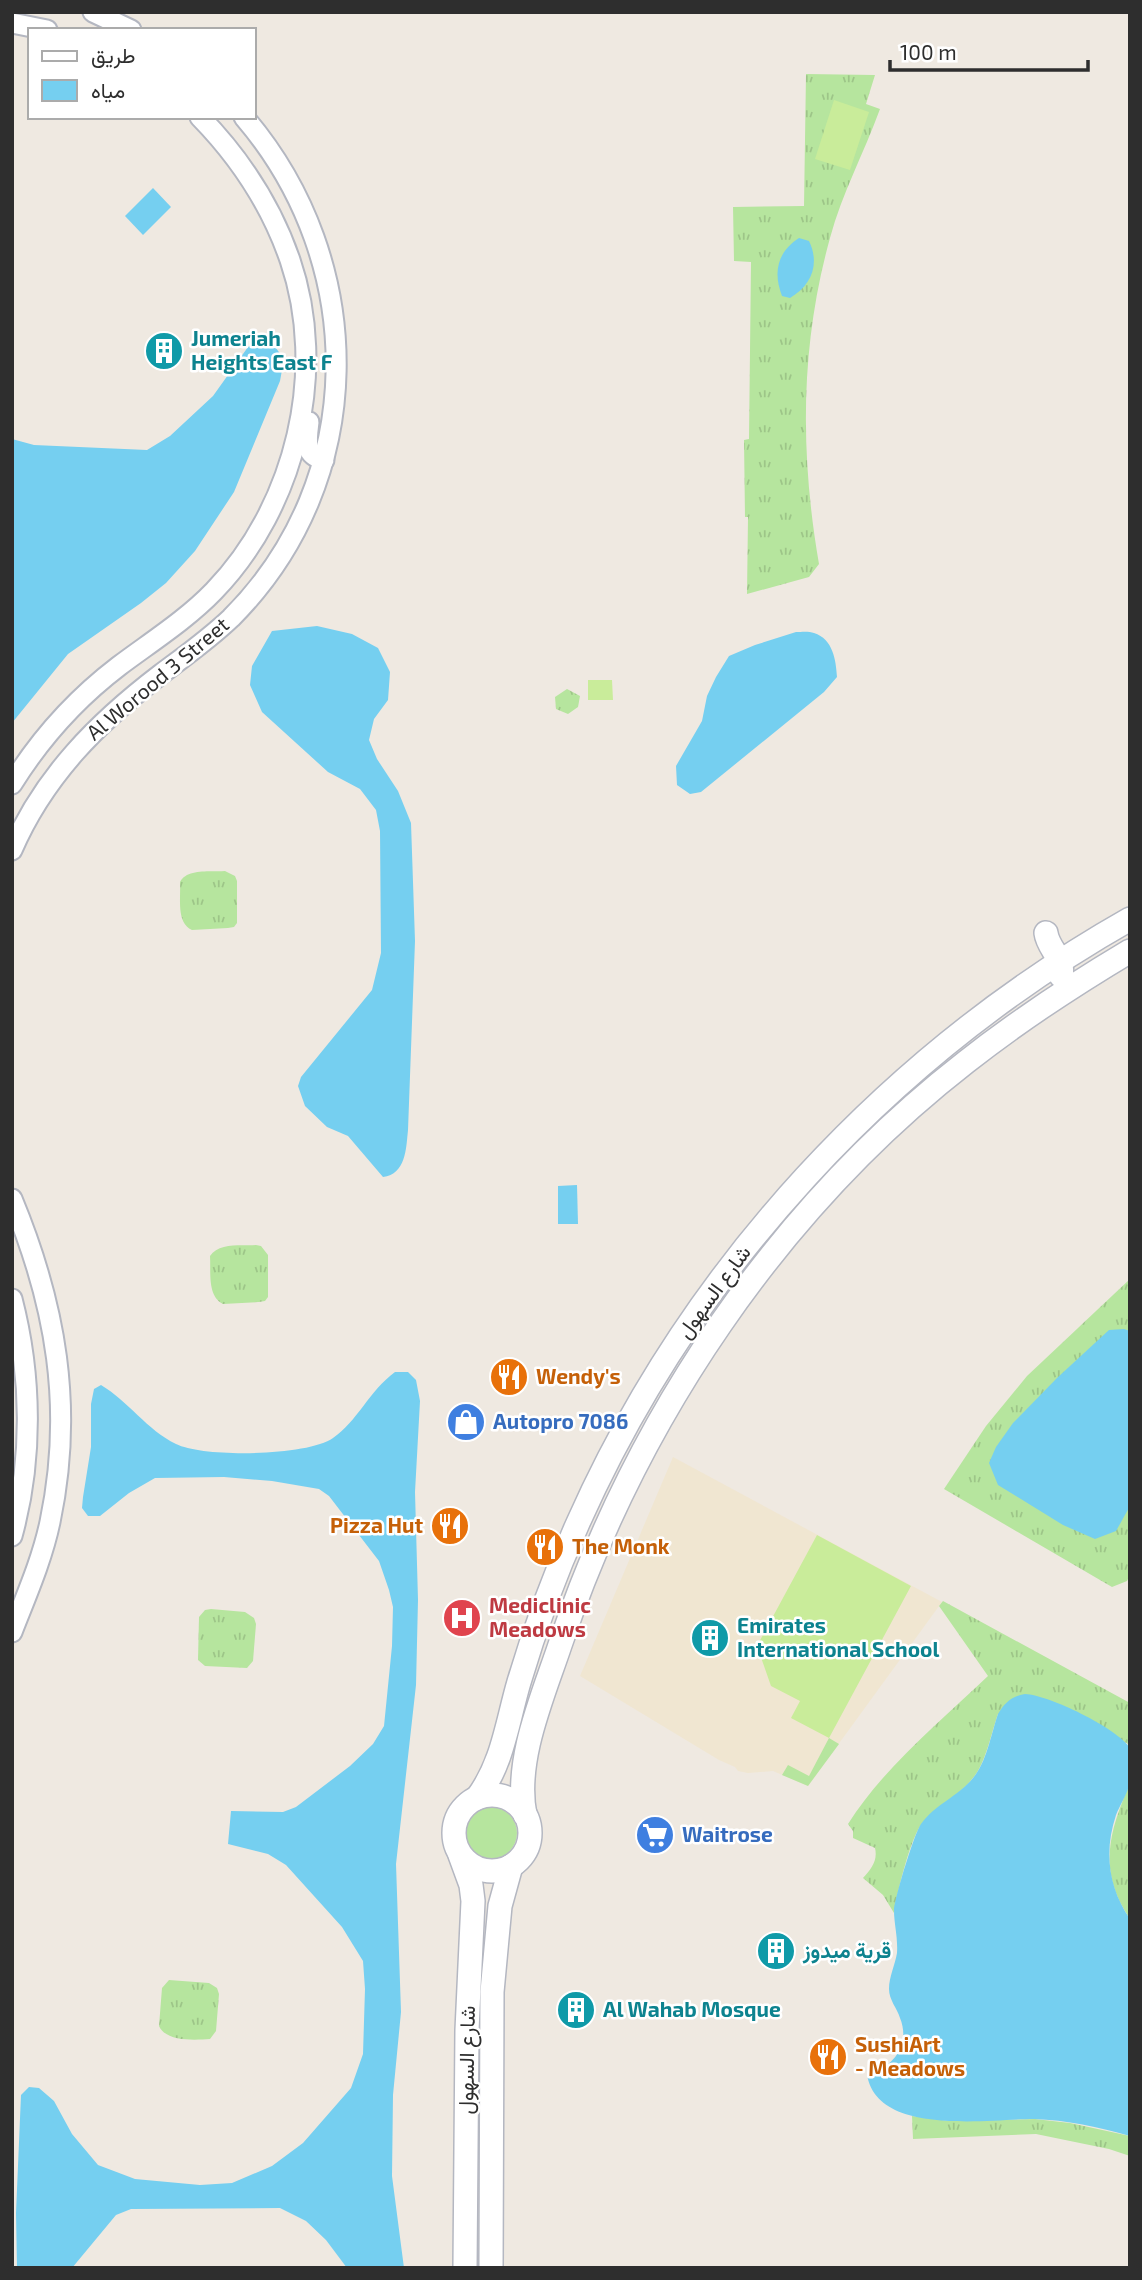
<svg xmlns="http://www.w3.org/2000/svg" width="1142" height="2280" viewBox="0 0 1142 2280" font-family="'Exo 2',Vazirmatn,sans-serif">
	<defs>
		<pattern id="grass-tufts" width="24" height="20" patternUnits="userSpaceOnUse" patternTransform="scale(1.75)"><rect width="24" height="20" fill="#b6e59e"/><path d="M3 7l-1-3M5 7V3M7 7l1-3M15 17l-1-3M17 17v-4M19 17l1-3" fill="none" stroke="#9dc588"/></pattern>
	</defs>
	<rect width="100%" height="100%" fill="#efe9e1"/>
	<!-- education -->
	<path fill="#f0e6d1" d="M673,1457L942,1602L808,1786L773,1771L748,1773L738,1771L735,1767L719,1760L580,1676Z"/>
	<!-- grass -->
	<g fill="url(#grass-tufts)">
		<path d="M806,74L875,75L866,104L880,109C864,153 842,193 830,238C800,346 800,454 819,564L809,577L747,594L748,517H745L744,440L749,439L751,262L734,261L733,207L804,206Z"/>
		<path d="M567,689L580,696L578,707L568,714L556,709L555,697Z"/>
		<path d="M225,871L235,876L237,881V923L234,927L228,928L192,930C176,923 181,898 180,882C187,868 211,872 225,871Z"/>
		<path d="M256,1245L261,1246L268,1255V1297L265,1301L259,1302L223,1304C207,1296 211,1272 210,1256C219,1242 241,1246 256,1245Z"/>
		<path d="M1130,1279V1575L1127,1581L1112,1587L944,1489L986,1426L1027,1376Z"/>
		<path d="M943,1601L1130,1703V1748L1127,1743L998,1714C992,1731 986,1760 976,1774C962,1794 941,1804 924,1821C911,1834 897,1893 894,1913L883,1895L863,1878C871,1869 878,1861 875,1848L853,1838V1831L848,1824C884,1767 940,1722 988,1676L939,1606Z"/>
		<path d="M211,1609L245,1612L254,1618L256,1624L253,1661L247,1668L205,1666L198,1660L199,1617L205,1610Z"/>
		<path d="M1130,1783V1919C1097,1871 1109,1832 1130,1783Z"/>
		<path d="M169,1980L209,1983L217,1988L219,1994L216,2031L210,2039C195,2040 166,2042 159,2026L162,1988Z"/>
		<path d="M912,2116L949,2121L1035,2119L1070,2123L1130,2136V2156L1109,2149L1036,2134L913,2139Z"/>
	</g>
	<!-- garden -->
	<g fill="#b6e59e">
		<path d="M829,1738L839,1744L808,1786L782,1775L788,1765L809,1776Z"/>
		<circle cx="491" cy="1833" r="26"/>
	</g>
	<!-- pitch -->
	<g fill="#c9ec9a">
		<path d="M834,100L869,112L850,170L815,159Z"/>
		<path d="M588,680H612L613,700H588Z"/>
		<path d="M817,1535L911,1586L829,1738L791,1718L800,1701L771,1686L757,1646Z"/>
	</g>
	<!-- water -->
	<g fill="#75cff0">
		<path d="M153,188L171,207L143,235L125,216Z"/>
		<path d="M799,238L809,241C820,264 812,285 790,298L782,296C773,273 777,252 799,238Z"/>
		<path d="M259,339L273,344L284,359L280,381L234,492L195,551L166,583L141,603L68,654L12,723V439L34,445L147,450L170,436L213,396L248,347Z"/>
		<path d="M317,626L352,634L378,648L390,672L388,700L374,719L369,740L377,759L398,791L411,823L415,941L408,1130C406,1149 406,1174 383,1177L348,1136L327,1127L305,1106L298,1086L301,1077L372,990L381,953L380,831L376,810L360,789L328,772L262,712L250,685L252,666L272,631Z"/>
		<path d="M796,632C801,632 809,631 814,633C833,639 836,660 837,677L824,692L701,792L690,794L677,785L676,766L702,721L707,696L716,677L729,656L755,645Z"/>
		<path d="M577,1185L578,1224H558V1186Z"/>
		<path d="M1124,1329L1130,1331V1506L1116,1531L1095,1539L1063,1525L998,1485L989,1463L996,1447L1013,1423L1057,1378L1109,1330Z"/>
		<path d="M395,1372H408L416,1380L420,1401L415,1492L418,1600L416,1685L396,1864L401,2012L393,2095L392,2176L404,2268H347L326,2240L306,2221L280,2208L131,2209L116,2215L72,2268H17L16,2213L21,2095L29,2087L39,2088L54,2101L72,2134L98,2165L135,2179L200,2185L232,2183L272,2166L303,2143L351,2088L363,2054L365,1989L363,1961L342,1927L286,1865L268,1854L228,1844L231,1811L283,1812L296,1807L350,1766L373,1744L384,1726L392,1646L393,1607L389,1590L379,1561L329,1496L319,1489L272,1481L224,1477L155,1478L129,1493L100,1516H88L82,1508L83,1497L91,1447V1404L94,1389L101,1385C128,1401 147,1430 176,1444C204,1458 308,1456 333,1438C357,1422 369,1391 395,1372Z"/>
		<path d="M1025,1694C1049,1695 1117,1728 1130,1748C1130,1759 1132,1774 1129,1786C1126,1796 1120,1805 1116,1815C1104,1851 1108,1887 1130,1919V2136C1099,2127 1066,2120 1034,2119C990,2119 876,2137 867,2074C893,2068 911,2045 900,2018C897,2008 889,2000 889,1989C889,1977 895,1965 897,1953C898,1937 894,1924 894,1910C895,1897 914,1834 921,1824C936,1803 962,1795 976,1774C987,1759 992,1731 998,1714C1005,1702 1012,1696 1025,1694Z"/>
	</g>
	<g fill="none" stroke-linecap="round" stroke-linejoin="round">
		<defs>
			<g id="tertiary">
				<path d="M93,12L131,30"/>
				<path d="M12,23L47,30"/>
				<path d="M309,422C307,439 303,455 324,460"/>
				<path d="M12,784C40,739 77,698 119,666C151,642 186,620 214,591C296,506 328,371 290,260C271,205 240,158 200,117"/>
				<path d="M12,850C44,776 98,722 161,674C185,656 209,639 231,618C369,480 369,263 244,117"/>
				<path d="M12,1199C56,1305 74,1408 50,1522C42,1560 26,1596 12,1632"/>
				<path d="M12,1299C32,1376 33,1460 12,1536"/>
			</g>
			<g id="secondary">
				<path d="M1046,933C1048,949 1065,959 1061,976"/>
				<circle cx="492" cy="1833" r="38"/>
				<path d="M477,1798C503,1763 507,1723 519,1682C535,1628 555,1574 578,1523C691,1269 888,1056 1130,919"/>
				<path d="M525,1815C514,1761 543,1696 560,1645C636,1419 777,1209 966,1062C1018,1021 1073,985 1130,951"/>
				<path d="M460,1855L471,1885L473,1901L467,2030L465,2268"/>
				<path d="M491,2268L492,1992L500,1906L511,1866"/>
			</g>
		</defs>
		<!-- tertiary casing -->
		<use href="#tertiary" stroke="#b4b7c1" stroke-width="23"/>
		<!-- secondary casing -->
		<use href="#secondary" stroke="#b4b7c1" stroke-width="26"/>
		<!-- tertiary -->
		<use href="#tertiary" stroke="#fff" stroke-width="19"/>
		<!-- secondary -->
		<use href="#secondary" stroke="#fff" stroke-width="23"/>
	</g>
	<!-- icons -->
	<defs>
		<symbol id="building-disc" viewBox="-11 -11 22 22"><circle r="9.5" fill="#0f9aa8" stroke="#fff"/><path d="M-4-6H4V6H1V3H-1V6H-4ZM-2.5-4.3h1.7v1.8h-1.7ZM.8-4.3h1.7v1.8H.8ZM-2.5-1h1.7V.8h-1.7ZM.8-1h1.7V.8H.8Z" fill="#fff"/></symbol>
		<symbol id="restaurant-disc" viewBox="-11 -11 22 22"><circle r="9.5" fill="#e8710a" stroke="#fff"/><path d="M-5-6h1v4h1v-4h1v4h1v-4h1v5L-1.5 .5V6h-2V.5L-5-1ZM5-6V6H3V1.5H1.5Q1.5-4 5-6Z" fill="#fff"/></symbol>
		<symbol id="shop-disc" viewBox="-11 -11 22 22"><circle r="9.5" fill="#3f7fe0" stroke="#fff"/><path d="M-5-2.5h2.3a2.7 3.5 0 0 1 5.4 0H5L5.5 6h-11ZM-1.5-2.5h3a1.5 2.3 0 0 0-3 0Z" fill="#fff"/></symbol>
		<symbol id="hospital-disc" viewBox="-11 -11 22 22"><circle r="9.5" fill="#e0444e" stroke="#fff"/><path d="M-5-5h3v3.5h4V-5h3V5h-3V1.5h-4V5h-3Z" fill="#fff"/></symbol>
		<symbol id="supermarket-disc" viewBox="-11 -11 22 22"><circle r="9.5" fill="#3f7fe0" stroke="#fff"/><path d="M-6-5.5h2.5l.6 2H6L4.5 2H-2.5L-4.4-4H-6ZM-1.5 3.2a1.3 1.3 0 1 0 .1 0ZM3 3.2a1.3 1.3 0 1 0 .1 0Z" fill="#fff"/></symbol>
	</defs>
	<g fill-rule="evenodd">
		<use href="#building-disc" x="142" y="329" width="44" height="44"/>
		<use href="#restaurant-disc" x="487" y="1355" width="44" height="44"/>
		<use href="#shop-disc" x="444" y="1400" width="44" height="44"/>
		<use href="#restaurant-disc" x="428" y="1504" width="44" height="44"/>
		<use href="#restaurant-disc" x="523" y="1525" width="44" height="44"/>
		<use href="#hospital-disc" x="440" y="1596" width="44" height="44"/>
		<use href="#building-disc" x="688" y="1616" width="44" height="44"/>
		<use href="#supermarket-disc" x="633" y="1813" width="44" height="44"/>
		<use href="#building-disc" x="754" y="1929" width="44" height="44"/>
		<use href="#building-disc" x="554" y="1988" width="44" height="44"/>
		<use href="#restaurant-disc" x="806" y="2035" width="44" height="44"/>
	</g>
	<g text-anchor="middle" stroke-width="5" stroke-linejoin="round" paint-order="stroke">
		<!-- culture labels -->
		<g font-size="21" font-weight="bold" fill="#0d838f" stroke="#fff" text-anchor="start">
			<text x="191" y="346">Jumeriah<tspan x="191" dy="24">Heights East F</tspan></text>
			<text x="737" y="1633">Emirates<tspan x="737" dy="24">International School</tspan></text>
			<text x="803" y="1958">قرية ميدوز</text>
			<text x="603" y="2017">Al Wahab Mosque</text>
		</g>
		<!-- street labels -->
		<g font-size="21" fill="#2e2e2e" stroke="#fff">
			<text transform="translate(158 679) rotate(-40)" y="7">Al Worood 3 Street</text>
			<text transform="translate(714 1292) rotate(-54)" y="7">شارع السهول</text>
			<text transform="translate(467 2060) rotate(-89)" y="7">شارع السهول</text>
		</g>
		<!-- food labels -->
		<g font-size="21" font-weight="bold" fill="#c56008" stroke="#fff" text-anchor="start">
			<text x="536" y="1384">Wendy's</text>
			<text x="423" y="1533" text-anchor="end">Pizza Hut</text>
			<text x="572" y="1554">The Monk</text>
			<text x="855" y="2052">SushiArt<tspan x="855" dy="24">- Meadows</tspan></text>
		</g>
		<!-- shop labels -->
		<g font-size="21" font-weight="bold" fill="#366cbe" stroke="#fff" text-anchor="start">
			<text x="493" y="1429">Autopro 7086</text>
			<text x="682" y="1842">Waitrose</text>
		</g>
		<!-- health labels -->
		<g font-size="21" font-weight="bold" fill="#be3a42" stroke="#fff" text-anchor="start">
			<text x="489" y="1613">Mediclinic<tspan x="489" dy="24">Meadows</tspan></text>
		</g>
	</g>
	<!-- border -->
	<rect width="1142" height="2280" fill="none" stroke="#2e2e2e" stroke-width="28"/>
	<!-- legend -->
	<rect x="28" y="28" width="228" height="91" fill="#ffffff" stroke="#ababab" stroke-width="2"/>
	<rect x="42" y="51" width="35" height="10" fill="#ffffff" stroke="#ababab" stroke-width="2"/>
	<text x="91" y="63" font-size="21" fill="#2e2e2e">طريق</text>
	<rect x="42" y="80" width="35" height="21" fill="#75cff0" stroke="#ababab" stroke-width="2"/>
	<text x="91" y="98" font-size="21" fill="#2e2e2e">مياه</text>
	<!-- scale -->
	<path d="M890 60v10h198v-10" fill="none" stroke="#2e2e2e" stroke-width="3.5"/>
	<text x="900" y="60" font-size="21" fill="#2e2e2e" stroke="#ffffff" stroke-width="5" paint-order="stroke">100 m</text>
</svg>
